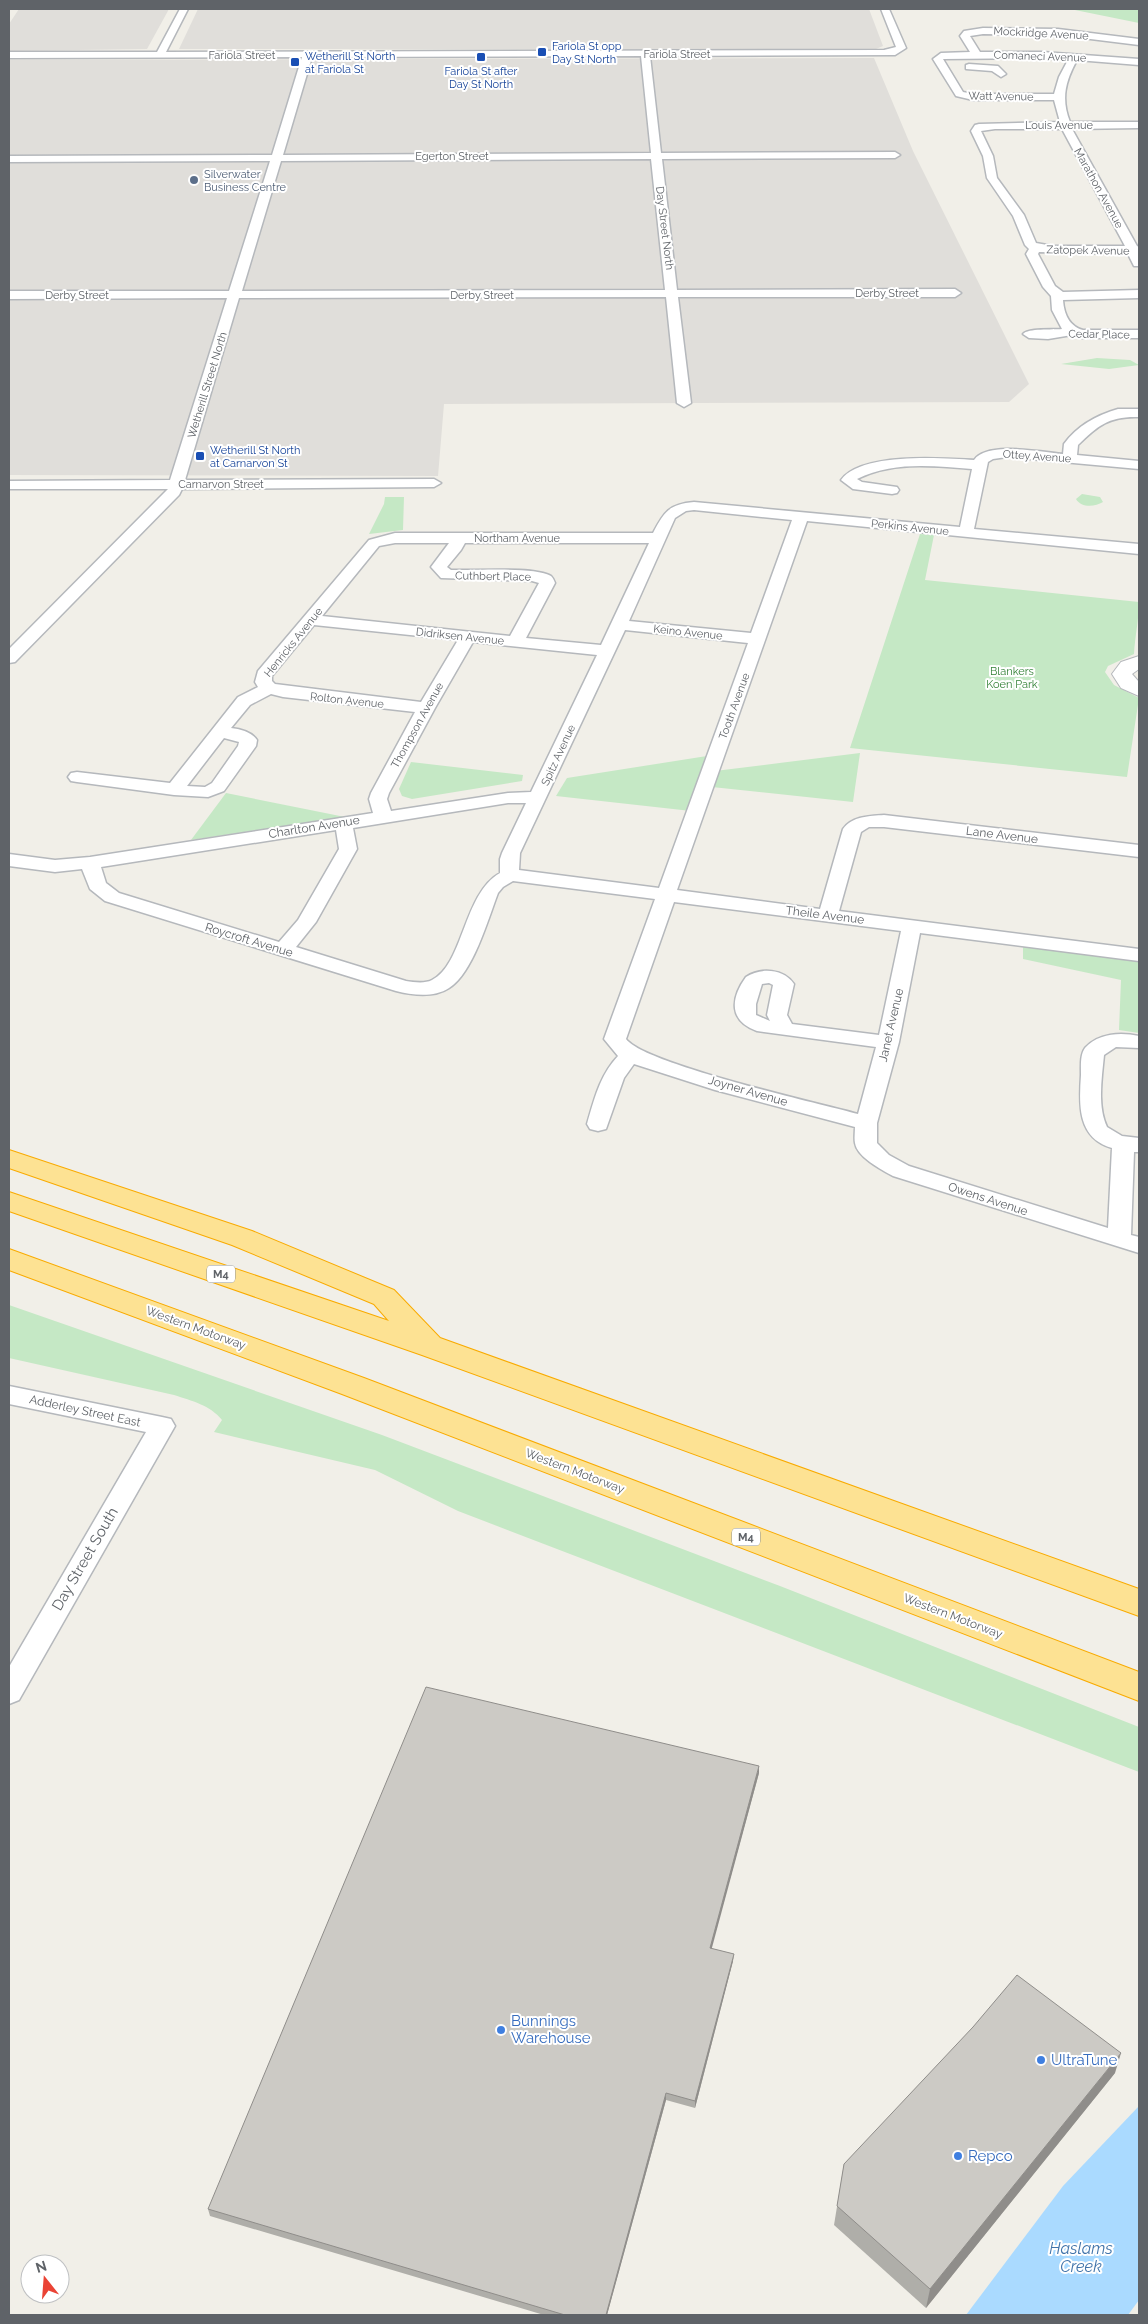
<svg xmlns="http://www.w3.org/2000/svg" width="1148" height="2324" viewBox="0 0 1148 2324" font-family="Raleway,sans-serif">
	<rect width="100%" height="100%" fill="#f1efe8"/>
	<!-- industrial -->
	<g fill="#e0deda">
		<path d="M19,9H169L147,49L9,51V24Z"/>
		<path d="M198,9H869L883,46L876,49H179Z"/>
		<path d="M874,58L913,151L1029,384L1009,402L444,404L438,476L9,475V60Z"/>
	</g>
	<!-- green -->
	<g fill="#c5e8c5">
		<path d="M1070,9H1139V23Z"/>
		<path d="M1097,358L1130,360L1139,365L1109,369L1061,364Z"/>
		<path d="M1082,494L1100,497L1103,502C1095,507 1081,508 1076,499Z"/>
		<path d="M385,497H404L403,530L369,534L384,504Z"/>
		<path d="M920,534L934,535L925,580L1139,602C1139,619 1135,636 1134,654L1108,666L1105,672L1114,685L1139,698L1127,777L850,748Z"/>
		<path d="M860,753L853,802L712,787L715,771Z"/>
		<path d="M707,756L691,811L556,796L567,778Z"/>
		<path d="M411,762L523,775L522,781L412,799L402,796L399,789Z"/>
		<path d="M226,793L345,817L191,840Z"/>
		<path d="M1023,946L1139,960V1033L1119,1030L1121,980L1023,959Z"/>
		<path d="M9,1305L382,1435L780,1586L1139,1727V1772L458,1511L375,1470L214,1432L222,1420C210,1405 192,1401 174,1395L9,1358Z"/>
	</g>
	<!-- water -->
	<path fill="#aadaff" d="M1139,2106V2300L1128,2315H966L1063,2186Z"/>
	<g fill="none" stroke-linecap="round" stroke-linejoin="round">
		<defs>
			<g id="minor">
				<path d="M180,9H188L166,52L884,50L896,47L881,9H889L906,48L895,55L650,56L661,153L895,152L900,155L895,158L662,159L677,290L955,289L961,293L955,297H678L691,403L684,407L677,403L666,297L239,298L185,480L434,479L441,483L434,487L182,489L179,495L15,662L9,663V649L168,489H9V481L170,480L227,298L9,299V291H229L270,161L9,162V156L272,155L302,57L9,58V52H157ZM641,56L651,153L283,155L312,57ZM651,159L665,290L242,291L281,161Z"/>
				<path d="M983,28L1058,29L1139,39V45L1058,35L983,34L970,36L980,52H1042L1139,59V65L1077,60C1065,82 1061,99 1070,122H1139V128L1072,129L1137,246L1139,247V266H1134L1128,254L1039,252L1038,254L1055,286L1063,292L1139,290V298L1063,300C1064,314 1069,326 1083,330H1139V338H1083L1072,335L1048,339L1029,338L1023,334C1028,328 1052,330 1062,329L1052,310L1051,296L1043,287L1026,254L1029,249L1025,245L1013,216L987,178L983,156L971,131L975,125L979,124L1060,122L1054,100H973L956,96L933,59L941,53L970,52L960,36L964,31ZM1042,58L1068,60L1059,77L1054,94H973L963,92L943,59ZM995,129H1062L1125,246H1053L1036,243L1024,215L997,178L993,156L981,131Z"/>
				<path d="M969,64L998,66L1006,74L1001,77L992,71L966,69V65Z"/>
				<path d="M1118,409H1139V417C1110,416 1098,425 1078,445L1077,455L1139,461V469L1007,457L993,459L988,462L974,529L1139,544V554L807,521L677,890L820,909L843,829C852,816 870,816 884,815L1139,845V857L884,827H869L861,832L839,911L1139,949V961L920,933L899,1042L877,1123V1143L889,1155L909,1166L1108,1228L1112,1148C1077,1138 1079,1104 1081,1075C1081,1066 1080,1055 1085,1048C1098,1033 1121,1032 1139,1036V1048L1116,1047L1104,1055C1102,1077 1097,1106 1107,1127L1122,1136L1139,1138V1152H1134L1131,1235L1139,1237V1253L893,1176C882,1170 857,1157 855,1143C854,1138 855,1132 855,1127L715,1090L634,1064L624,1078L606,1129L598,1131L590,1129L587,1124C594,1100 600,1075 618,1056L604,1039L655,899L513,881L503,887L498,893C488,919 473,973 449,988C434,998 412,995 396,991L105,901L90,889L82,869L55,872L9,866V854L55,860L90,857L373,813L369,799L371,793L415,712L283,697L271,694L250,705L231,728C240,729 252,732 257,740L256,746L224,791L208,797L174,795L77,782L71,781L68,777L71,773L77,772L170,783L238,697L258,687L255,682L258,671L369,540L395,533H653C664,512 669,504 694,502L960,527L972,469C934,466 893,461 857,479L862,482L897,487L899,490L897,493L892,494L853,489L841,480C861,452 943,458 974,460C987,441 1042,452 1063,454L1064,444C1077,426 1097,415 1118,409ZM694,510L792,520L751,633L629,621L675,518L686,511ZM395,543H449L431,567L441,578L532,581L539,583L510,636L322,616L379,546ZM465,543H649L601,645L526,638L555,583C554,580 553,578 551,576C535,566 472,571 451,570L447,567L461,550ZM314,625L458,640L421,702L275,684L272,681V676ZM625,630L748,643L659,888L519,870L520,853ZM473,642L597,655L531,792L508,793L391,811L387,799L389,793L435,708ZM224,738L239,742L238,746L212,783L205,787L187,786ZM508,803H526L502,853L500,859V873C463,894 464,964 432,980C424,984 414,982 406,981L296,947L316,922L357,849L353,828ZM336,830L339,849L298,920L279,942L119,893L106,883L101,867ZM674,902L901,931L879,1035L792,1024L787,1015L794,984C784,969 761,967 746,977C730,999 729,1021 757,1031L876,1047L858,1114C818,1103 644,1064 626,1039ZM769,983L773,985L767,1015L770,1021L756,1015V1004L762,984Z"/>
				<path d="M9,1386L162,1417L171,1419L175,1426L19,1700L9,1704V1667L146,1432L9,1404Z"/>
			</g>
			<path id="tertiary" d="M1139,656V669L1132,674L1139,682V696L1121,688L1112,674L1121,662Z"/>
			<g id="motorway">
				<path d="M9,1150L252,1231L394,1290L440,1338L1139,1589V1616L422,1355L9,1211V1192L389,1321L374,1304L232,1245L9,1168Z"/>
				<path d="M9,1249L364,1378L1139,1672V1701L342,1394L9,1270Z"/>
			</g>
		</defs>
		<!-- minor casing -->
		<use href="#minor" stroke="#b5b8bc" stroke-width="3"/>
		<!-- tertiary casing -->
		<use href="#tertiary" stroke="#b5b8bc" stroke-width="2"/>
		<!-- motorway casing -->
		<use href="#motorway" stroke="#f9ab00" stroke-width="2"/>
		<!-- minor -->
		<use href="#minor" fill="#fff" fill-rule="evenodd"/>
		<!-- tertiary -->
		<use href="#tertiary" fill="#fff" fill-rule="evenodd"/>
		<!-- motorway -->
		<use href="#motorway" fill="#fde293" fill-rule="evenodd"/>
	</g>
	<!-- wall -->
	<g fill="#afaea9">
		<path d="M759,1773L711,1948L733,1961L695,2108L666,2100L607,2315H544L210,2216L208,2209Z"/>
		<path d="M1115,2073L926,2308L834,2225L844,2164Z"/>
	</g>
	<!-- shaded-wall -->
	<g fill="#8f8d8a">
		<path d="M759,1766V1773L710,1955V1948Z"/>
		<path d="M734,1954L733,1961L695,2108V2101Z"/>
		<path d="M1121,2053L1115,2073L926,2308L930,2289Z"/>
		<path d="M666,2093V2100L607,2315H606Z"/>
	</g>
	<!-- building -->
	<g fill="#cccac5" stroke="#8f8d8a">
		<path d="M426,1687L759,1766L710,1948L734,1954L695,2101L666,2093L606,2315H565L208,2209Z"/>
		<path d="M1017,1975L1121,2053L930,2289L837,2206L844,2164L973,2027Z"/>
	</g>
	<!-- markers -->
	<g fill="#1a4fb4" stroke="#fff" stroke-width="2">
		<rect x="537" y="47" width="10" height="10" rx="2.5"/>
		<rect x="476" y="52" width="10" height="10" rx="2.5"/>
		<rect x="290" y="57" width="10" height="10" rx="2.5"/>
		<rect x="195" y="451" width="10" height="10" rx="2.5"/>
	</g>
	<circle fill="#5c6f8a" stroke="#fff" stroke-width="2" cx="194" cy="180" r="5"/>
	<g fill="#3f7fe0" stroke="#fff" stroke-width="2">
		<circle cx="501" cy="2030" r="5"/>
		<circle cx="1041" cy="2060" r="5"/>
		<circle cx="958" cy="2156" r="5"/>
	</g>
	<g text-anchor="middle" stroke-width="4" stroke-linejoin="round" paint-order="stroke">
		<!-- far-street labels -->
		<g font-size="11" fill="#5f6368" stroke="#fff">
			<text transform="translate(1041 33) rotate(3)" y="4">Mockridge Avenue</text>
			<text x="677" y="58">Fariola Street</text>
			<text x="242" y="59">Fariola Street</text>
			<text transform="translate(1040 56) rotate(2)" y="4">Comaneci Avenue</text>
			<text transform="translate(1001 96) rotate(1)" y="4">Watt Avenue</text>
			<text x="1059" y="129">Louis Avenue</text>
			<text x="452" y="160">Egerton Street</text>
			<text transform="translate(1099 188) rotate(61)" y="4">Marathon Avenue</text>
			<text transform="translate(665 228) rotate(83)" y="4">Day Street North</text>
			<text transform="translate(1088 250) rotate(1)" y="4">Zatopek Avenue</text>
			<text x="887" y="297">Derby Street</text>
			<text x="77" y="299">Derby Street</text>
			<text x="482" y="299">Derby Street</text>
			<text transform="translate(1099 334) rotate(1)" y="4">Cedar Place</text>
			<text transform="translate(207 385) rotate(-73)" y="4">Wetherill Street North</text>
			<text transform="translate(1037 456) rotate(4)" y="4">Ottey Avenue</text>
			<text x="221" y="488">Carnarvon Street</text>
			<text transform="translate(910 527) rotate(6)" y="4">Perkins Avenue</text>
			<text x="517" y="542">Northam Avenue</text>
			<text transform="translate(493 576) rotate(1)" y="4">Cuthbert Place</text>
			<text transform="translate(688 632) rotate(6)" y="4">Keino Avenue</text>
			<text transform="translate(460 636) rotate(6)" y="4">Didriksen Avenue</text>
			<text transform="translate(293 642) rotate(-51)" y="4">Henricks Avenue</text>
			<text transform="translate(347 700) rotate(6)" y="4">Rolton Avenue</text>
			<text transform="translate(734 706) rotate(-70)" y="4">Tooth Avenue</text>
			<text transform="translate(417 725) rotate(-61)" y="4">Thompson Avenue</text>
			<text transform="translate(558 755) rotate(-65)" y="4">Spitz Avenue</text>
		</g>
		<!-- far-transit labels -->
		<g font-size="11" fill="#164399" stroke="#fff" text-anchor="start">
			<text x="552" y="50">Fariola St opp<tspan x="552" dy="13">Day St North</tspan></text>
			<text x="305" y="60">Wetherill St North<tspan x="305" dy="13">at Fariola St</tspan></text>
			<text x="481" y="75" text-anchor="middle">Fariola St after<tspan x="481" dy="13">Day St North</tspan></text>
			<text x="210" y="454">Wetherill St North<tspan x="210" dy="13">at Carnarvon St</tspan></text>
		</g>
		<!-- far-service labels -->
		<g font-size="11" fill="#4e5e75" stroke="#fff" text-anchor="start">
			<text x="204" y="178">Silverwater<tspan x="204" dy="13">Business Centre</tspan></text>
		</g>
		<!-- far-park labels -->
		<g font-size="11" fill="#348238" stroke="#fff">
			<text x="1012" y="675">Blankers<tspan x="1012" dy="13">Koen Park</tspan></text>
		</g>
		<!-- shield labels -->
		<g fill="#fff" stroke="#8f9295" stroke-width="1">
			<rect x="207" y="1265.5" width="28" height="17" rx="4"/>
			<rect x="732" y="1528.5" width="28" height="17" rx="4"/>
		</g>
		<g font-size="11" font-weight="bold" fill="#5f6368">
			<text x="221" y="1278">M4</text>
			<text x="746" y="1541">M4</text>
		</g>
		<!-- street labels -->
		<g font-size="12" fill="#5f6368" stroke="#fff">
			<text transform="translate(314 827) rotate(-9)" y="4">Charlton Avenue</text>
			<text transform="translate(1002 835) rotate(7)" y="4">Lane Avenue</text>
			<text transform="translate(825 915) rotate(7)" y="4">Theile Avenue</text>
			<text transform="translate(249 940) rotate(17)" y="4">Roycroft Avenue</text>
			<text transform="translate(891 1025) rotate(-77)" y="4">Janet Avenue</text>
			<text transform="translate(748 1091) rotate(16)" y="4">Joyner Avenue</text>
			<text transform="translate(988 1199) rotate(18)" y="4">Owens Avenue</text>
			<text transform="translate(196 1328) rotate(20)" y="4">Western Motorway</text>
			<text transform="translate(85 1411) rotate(12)" y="4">Adderley Street East</text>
			<text transform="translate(575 1471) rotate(21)" y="4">Western Motorway</text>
			<text transform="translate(953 1616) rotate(21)" y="4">Western Motorway</text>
		</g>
		<!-- near-street labels -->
		<g font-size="15" fill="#5f6368" stroke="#fff">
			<text transform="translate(85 1559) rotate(-60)" y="5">Day Street South</text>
		</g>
		<!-- near-shop labels -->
		<g font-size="15" fill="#366cbe" stroke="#fff" text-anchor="start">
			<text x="511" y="2026">Bunnings<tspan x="511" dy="17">Warehouse</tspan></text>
			<text x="1051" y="2065">UltraTune</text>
			<text x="968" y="2161">Repco</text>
		</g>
		<!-- near-water labels -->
		<g font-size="16" font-style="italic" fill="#4174aa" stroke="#fff">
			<text x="1081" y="2254">Haslams<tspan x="1081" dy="18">Creek</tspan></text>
		</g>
	</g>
	<!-- border -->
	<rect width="1148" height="2324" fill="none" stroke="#5f6368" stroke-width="20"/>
	<!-- north arrow -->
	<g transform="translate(45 2279) rotate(343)"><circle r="24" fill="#ffffff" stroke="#bfc1c3"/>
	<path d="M0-4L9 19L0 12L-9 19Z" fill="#ea4335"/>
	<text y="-8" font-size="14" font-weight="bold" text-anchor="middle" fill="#5f6368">N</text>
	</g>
</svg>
